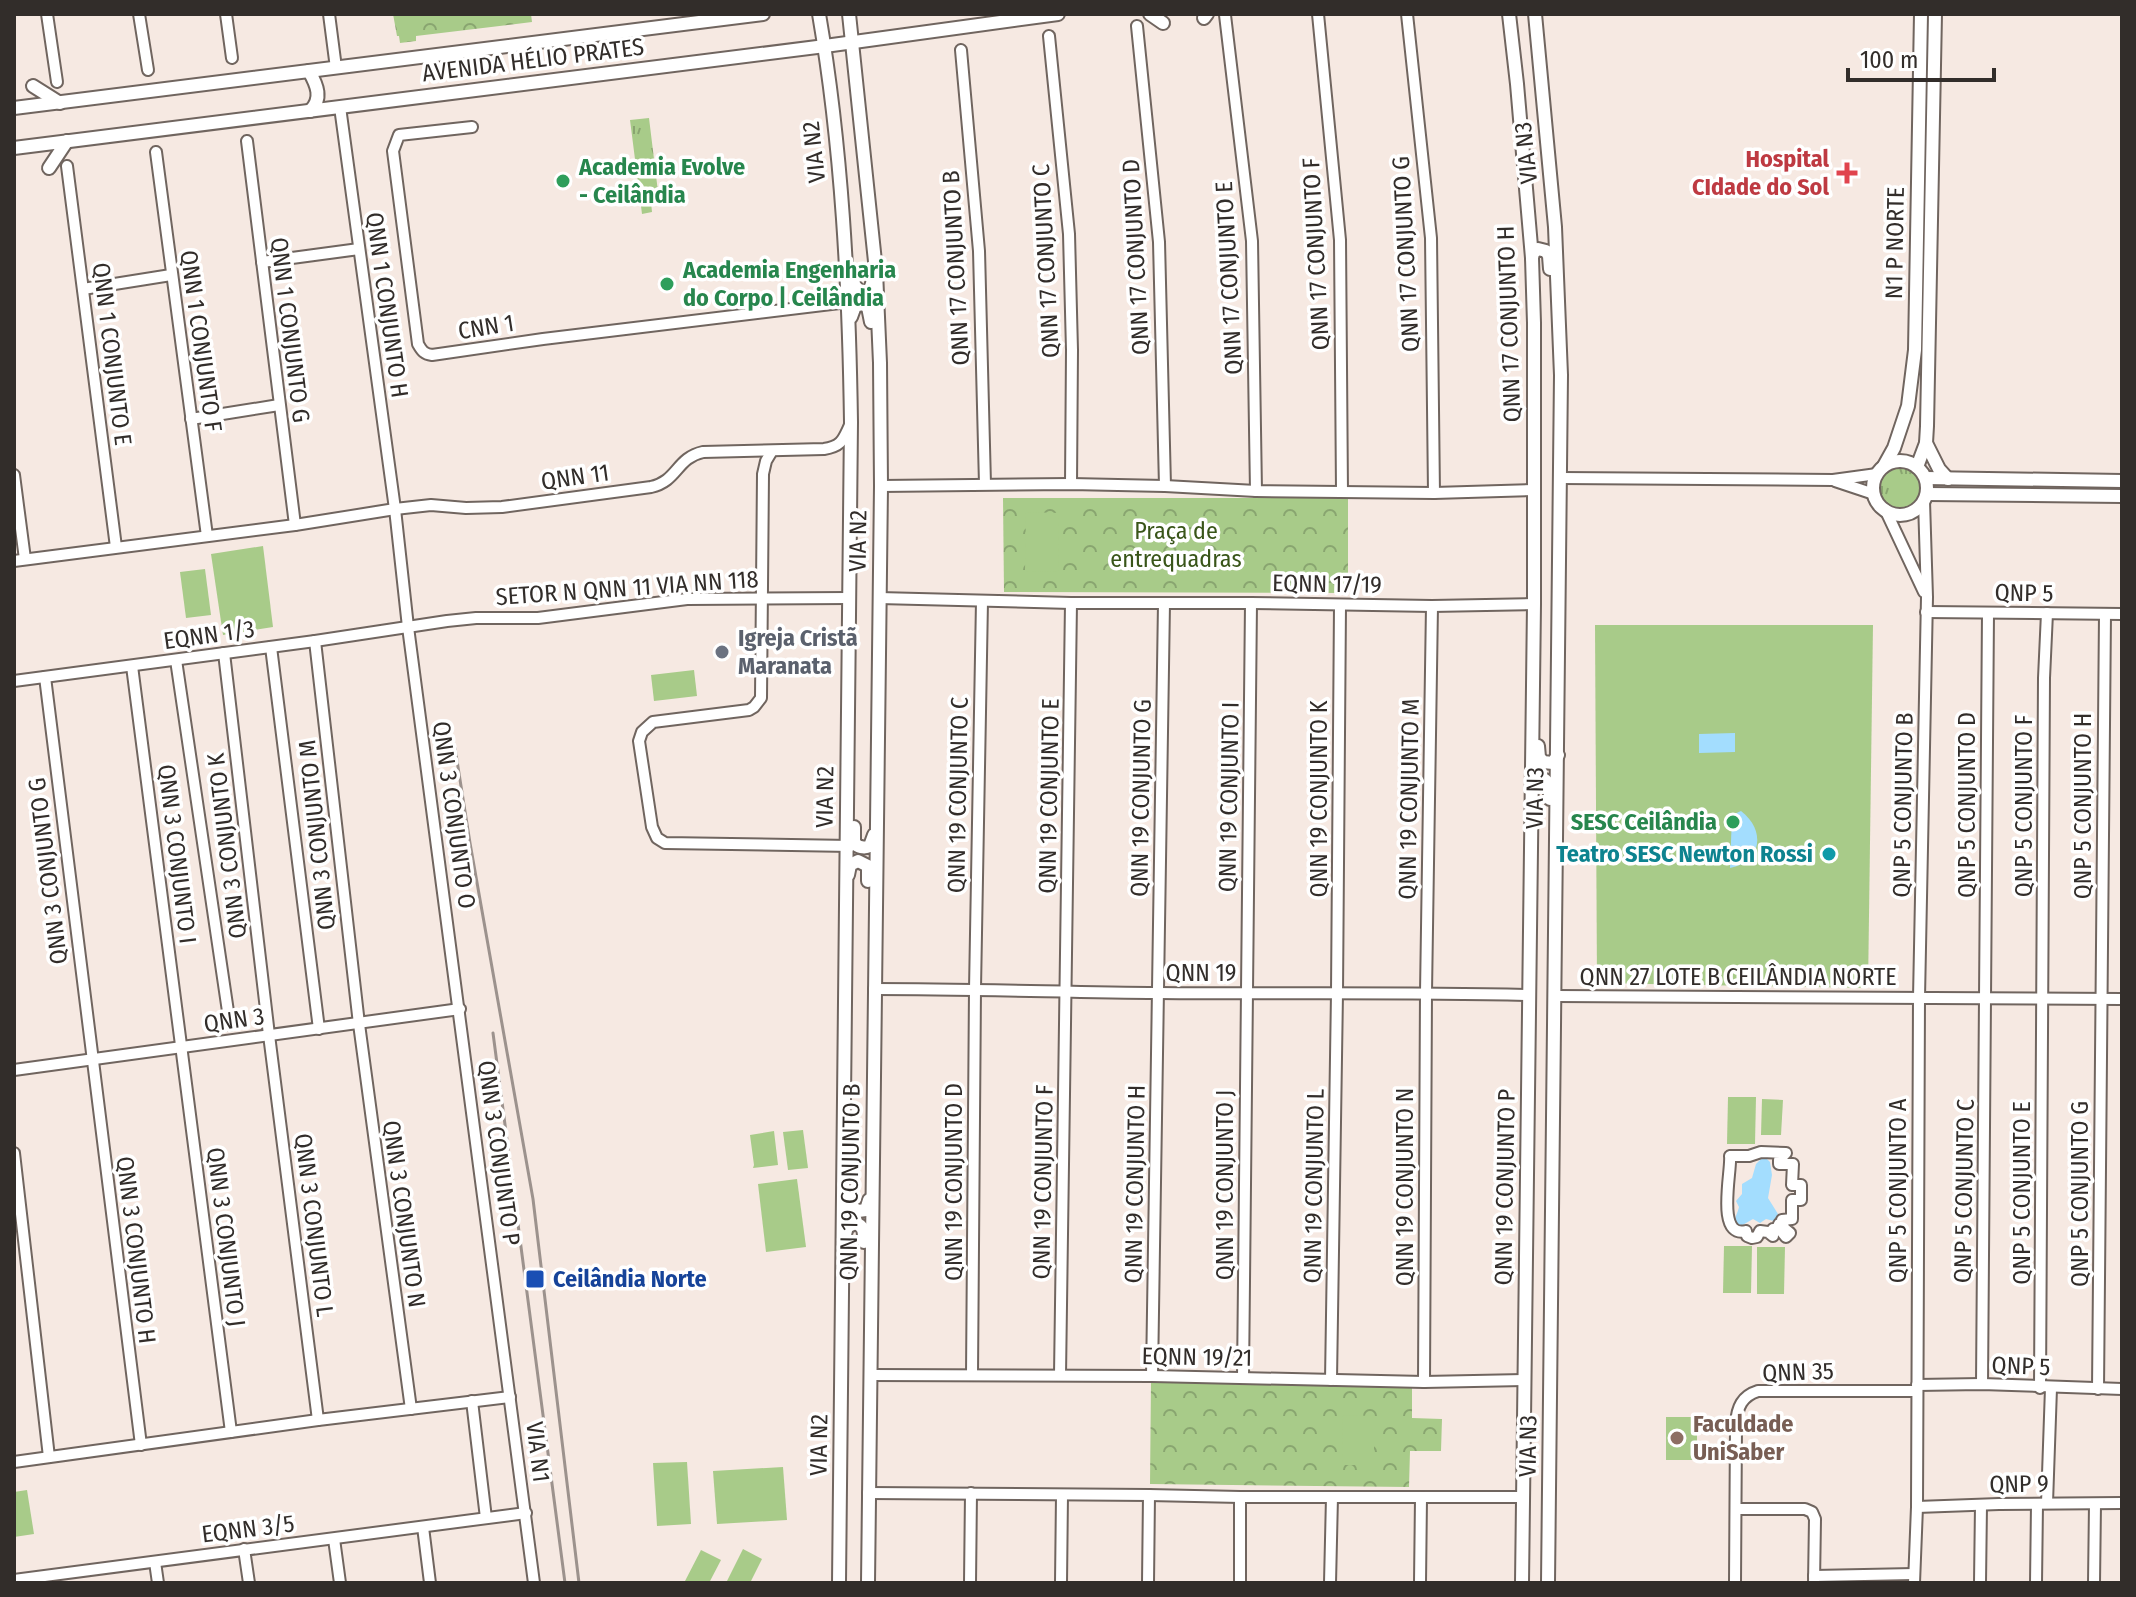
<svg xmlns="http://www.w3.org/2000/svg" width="2136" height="1597" viewBox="0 0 2136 1597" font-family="'Fira Sans Condensed',sans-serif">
	<defs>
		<pattern id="grass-tufts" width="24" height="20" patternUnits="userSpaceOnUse" patternTransform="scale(2)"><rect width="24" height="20" fill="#a8cb89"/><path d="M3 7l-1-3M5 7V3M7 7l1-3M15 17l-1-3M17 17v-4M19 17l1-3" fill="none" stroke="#89a570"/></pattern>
		<pattern id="park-crowns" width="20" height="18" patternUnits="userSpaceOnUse" patternTransform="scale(2)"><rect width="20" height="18" fill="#a8cb89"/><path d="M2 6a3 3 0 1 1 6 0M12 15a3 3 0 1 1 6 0" fill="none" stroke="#89a570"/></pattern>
	</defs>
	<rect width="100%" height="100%" fill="#f6e9e2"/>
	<!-- grass -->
	<g fill="url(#grass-tufts)">
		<path d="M649,118L659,200L651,202L652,212L642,214L630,120Z"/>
		<circle cx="1900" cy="488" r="21"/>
	</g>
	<!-- park -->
	<g fill="url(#park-crowns)">
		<path d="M393,14H531L532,22L416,36V41L400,43L399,36H397Z"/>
		<path d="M1003,498H1348V593L1004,592Z"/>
		<path d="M1151,1381L1412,1385V1418L1442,1419L1441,1451H1410L1409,1487L1150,1484Z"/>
	</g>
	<!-- pitch -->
	<g fill="#a8cb89">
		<path d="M1026,512L1059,513L1058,572L1025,571Z"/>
		<path d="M263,546L273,627L223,635L211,554Z"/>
		<path d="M205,569L211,615L186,618L180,572Z"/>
		<path d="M1595,625H1873L1868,988L1597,983Z"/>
		<path d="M694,670L697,696L654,701L651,675Z"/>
		<path d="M1728,1097H1756L1755,1144H1727Z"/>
		<path d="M1762,1099L1783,1100L1781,1135H1761Z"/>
		<path d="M803,1130L808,1168L788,1170L783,1132Z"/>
		<path d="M774,1131L778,1165L753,1168L754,1165L750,1135Z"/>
		<path d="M797,1179L806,1247L766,1252L758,1184Z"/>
		<path d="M1724,1246H1752L1751,1293H1723Z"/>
		<path d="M1757,1247H1785L1784,1294H1757Z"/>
		<path d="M1343,1415L1374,1416V1465H1342Z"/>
		<rect x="1666" y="1417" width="31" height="43"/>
		<path d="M687,1462L691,1524L657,1526L653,1463Z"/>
		<path d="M783,1467L787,1520L717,1524L713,1471Z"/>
		<path d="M27,1490L34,1534L14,1537V1492Z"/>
		<path d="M743,1549L762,1559L750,1583H726Z"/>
		<path d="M701,1550L721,1560L709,1583H684Z"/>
	</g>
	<!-- water -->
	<g fill="#a3ddfe">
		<path d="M1735,733V752L1699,753V734Z"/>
		<path d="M1741,811C1766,830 1762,862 1730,868L1732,815Z"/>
		<path d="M1764,1156L1770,1162L1772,1175L1768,1198L1778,1214L1774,1221L1766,1219L1760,1223L1753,1219L1739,1227C1732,1219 1737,1216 1739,1207L1736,1201L1742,1194V1184L1752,1178L1756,1164Z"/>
	</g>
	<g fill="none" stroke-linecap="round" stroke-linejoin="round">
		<defs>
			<g id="minor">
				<path d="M47,14L57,82"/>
				<path d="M139,14L148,70"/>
				<path d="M226,14L232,58"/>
				<path d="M329,14L336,68"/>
				<path d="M1318,14L1340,240L1342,492"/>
				<path d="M1407,14L1431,238L1434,493"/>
				<path d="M1225,15L1252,241L1256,491"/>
				<path d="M1137,26L1159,242L1165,486"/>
				<path d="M1049,36L1069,234L1072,350L1071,484"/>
				<path d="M961,50L979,251L985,484"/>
				<path d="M340,107L395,509L408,627L534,1583"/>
				<path d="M472,127L399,135L393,151L418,344C422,351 424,354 432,355L543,339L848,302"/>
				<path d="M247,141L295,525"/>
				<path d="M156,152L207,536"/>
				<path d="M67,166L116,547"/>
				<path d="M262,262L359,249"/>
				<path d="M83,289L171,275"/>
				<path d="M191,419L279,405"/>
				<path d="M772,451L766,461L763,474L761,698L754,707L749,710L653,722L642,732L639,741L652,827L657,838L665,843L851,846"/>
				<path d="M14,475L25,559"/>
				<path d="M1561,478L1833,480L1877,474"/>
				<path d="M1835,481L1874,494"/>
				<path d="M881,486L1071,484L1165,486L1256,491L1434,493L1534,490"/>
				<path d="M1885,509L1924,592"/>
				<path d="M14,561L295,525L395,509L431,505L466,508L502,507L651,487C678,481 676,458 703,452L824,449C843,446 843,439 851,423"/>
				<path d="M879,598L1071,603H1251L1432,606L1534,604"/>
				<path d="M1926,612L2122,614"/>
				<path d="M315,641L359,1024L411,1409"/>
				<path d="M271,647L319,1029"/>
				<path d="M224,653L269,1035L318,1420"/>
				<path d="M176,660L230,1025"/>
				<path d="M132,666L231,1432"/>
				<path d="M45,677L141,1445"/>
				<path d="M14,681L315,641L447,621L476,618H538L687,599L850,598"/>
				<path d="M874,989C969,989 1064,992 1159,993C1282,994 1405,992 1529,995"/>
				<path d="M1556,996L2122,999"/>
				<path d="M14,1070L460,1009"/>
				<path d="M1761,1152L1786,1153L1779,1160V1164H1793L1792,1185H1801V1200H1792V1219L1782,1220L1784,1228L1790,1233L1786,1237L1781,1231L1779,1224L1777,1229H1773V1236L1768,1232L1760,1231L1757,1237L1752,1238L1747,1236L1746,1231C1715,1239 1732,1170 1730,1156H1749Z"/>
				<path d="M14,1153L49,1457"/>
				<path d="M870,1375L1152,1376L1424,1382L1524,1380"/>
				<path d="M972,1375L975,989L982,601"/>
				<path d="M1060,1375L1071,603"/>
				<path d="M1152,1376L1164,603"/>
				<path d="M1243,1378L1251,603"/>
				<path d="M1331,1380L1337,993L1340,605"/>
				<path d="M1424,1382L1426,992L1432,606"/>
				<path d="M1982,1384L1988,613"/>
				<path d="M1917,1385L1982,1384L2122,1389"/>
				<path d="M2040,1388L2044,678L2047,613"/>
				<path d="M2098,1389L2105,614"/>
				<path d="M472,1401L486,1518"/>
				<path d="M14,1462L318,1420L510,1397"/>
				<path d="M868,1493L1149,1495L1240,1497H1523"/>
				<path d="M2047,1503L2051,1388"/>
				<path d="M1917,1507L1999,1504L2122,1503"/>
				<path d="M1736,1509H1805L1812,1512L1815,1519L1814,1583"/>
				<path d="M423,1527L430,1583"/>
				<path d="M334,1539L340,1583"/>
				<path d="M244,1549L249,1583"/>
				<path d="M155,1562L158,1583"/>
				<path d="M1814,1576L1914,1574"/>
				<path d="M14,1580L526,1513"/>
				<path d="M970,1583L971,1493"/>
				<path d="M1061,1583L1062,1495"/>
				<path d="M1148,1583L1149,1495"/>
				<path d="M1240,1583V1497"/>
				<path d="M1330,1583L1332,1497"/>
				<path d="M1420,1583L1421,1498"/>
				<path d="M1735,1583L1736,1424C1737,1407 1742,1396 1758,1391H1917"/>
				<path d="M1914,1583L1917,1507L1919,998L1927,597L1924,501"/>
				<path d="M1980,1583L1981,1505"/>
				<path d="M2036,1583L2037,1504"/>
				<path d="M2094,1583L2095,1504"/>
			</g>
			<g id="major">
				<path d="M819,14C842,148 849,286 851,422L839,1583"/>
				<path d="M849,14L876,271L880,363L881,486L868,1583"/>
				<path d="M1150,14L1163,23"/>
				<path d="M1509,14L1517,84L1532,258L1534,323V604L1522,1583"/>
				<path d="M1535,14L1555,227L1561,375L1548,1583"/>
				<path d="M1204,18L1207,14"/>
				<path d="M309,71C317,85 323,99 310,111"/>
				<path d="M33,86L60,103"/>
				<path d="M14,108L763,14"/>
				<path d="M14,148L825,46L1058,14"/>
				<path d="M49,168L67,141"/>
				<path d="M1532,258L1533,253L1538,249L1546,251L1549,256L1550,269"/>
				<path d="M853,273L854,285L861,293L870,290L874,277"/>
				<path d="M851,317L855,306L862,304L868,307L871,322"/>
				<path d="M1926,443L1939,469L1948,479"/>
				<circle cx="1900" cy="488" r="27"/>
				<path d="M1884,466L1894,448L1908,406L1915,350L1921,14"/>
				<path d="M1917,467L1926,443L1927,426L1935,14"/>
				<path d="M1926,478L2122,481"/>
				<path d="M1927,494L2122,496"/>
				<path d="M1538,746L1539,757L1543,762L1553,763L1558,755"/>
				<path d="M1532,787L1536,779L1545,780L1550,785V799"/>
				<path d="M854,827V843C858,847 864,849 870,846L874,835"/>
				<path d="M848,875L850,865L858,861L868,866V881"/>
				<path d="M850,1193L849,1206L858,1211L866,1210L869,1200"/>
				<path d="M844,1238L847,1227L855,1223C865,1226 864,1233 864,1242"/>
			</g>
		</defs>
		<!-- minor casing -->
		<use href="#minor" stroke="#70655f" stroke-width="14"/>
		<!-- major casing -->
		<use href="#major" stroke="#70655f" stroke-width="16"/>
		<!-- minor -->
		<use href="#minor" stroke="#fff" stroke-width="10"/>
		<!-- major -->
		<use href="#major" stroke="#fff" stroke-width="12"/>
		<!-- rail -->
		<g stroke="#9c928d" stroke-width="3">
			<path d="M455,748L470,843L533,1199L579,1583"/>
			<path d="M493,1033L565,1583"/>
		</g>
	</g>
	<!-- markers -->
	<path fill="#e0444e" stroke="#fff" stroke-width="3" d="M1843 161h8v8h8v8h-8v8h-8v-8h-8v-8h8z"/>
	<g fill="#2e9e5b" stroke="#fff" stroke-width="3">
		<circle cx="563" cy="181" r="8"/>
		<circle cx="667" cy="284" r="8"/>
		<circle cx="1733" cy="822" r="8"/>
	</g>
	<circle fill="#6b7280" stroke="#fff" stroke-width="3" cx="722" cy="652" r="8"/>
	<circle fill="#0f9aa8" stroke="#fff" stroke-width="3" cx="1829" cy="854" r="8"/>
	<rect fill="#1a4fb4" stroke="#fff" stroke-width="3" x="525" y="1269" width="20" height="20" rx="4"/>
	<circle fill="#8d6e63" stroke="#fff" stroke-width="3" cx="1677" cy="1438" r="8"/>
	<g text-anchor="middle" stroke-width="7" stroke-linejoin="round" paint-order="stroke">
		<!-- street labels -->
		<g font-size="24" fill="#322d2a" stroke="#fff">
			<text transform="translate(533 60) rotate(-7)" y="8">AVENIDA HÉLIO PRATES</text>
			<text transform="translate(814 152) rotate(-96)" y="8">VIA N2</text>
			<text transform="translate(1526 153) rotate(-96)" y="8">VIA N3</text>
			<text transform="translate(1895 243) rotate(-89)" y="8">N1 P NORTE</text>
			<text transform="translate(1316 254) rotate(-93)" y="8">QNN 17 CONJUNTO F</text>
			<text transform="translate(1406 254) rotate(-93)" y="8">QNN 17 CONJUNTO G</text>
			<text transform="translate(1136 257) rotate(-93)" y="8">QNN 17 CONJUNTO D</text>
			<text transform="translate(1046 261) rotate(-93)" y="8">QNN 17 CONJUNTO C</text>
			<text transform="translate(956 268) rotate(-93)" y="8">QNN 17 CONJUNTO B</text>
			<text transform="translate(1229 278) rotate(-93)" y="8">QNN 17 CONJUNTO E</text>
			<text transform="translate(387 305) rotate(82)" y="8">QNN 1 CONJUNTO H</text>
			<text transform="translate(1509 324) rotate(-92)" y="8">QNN 17 CONJUNTO H</text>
			<text transform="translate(486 327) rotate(-9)" y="8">CNN 1</text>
			<text transform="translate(290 330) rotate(83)" y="8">QNN 1 CONJUNTO G</text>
			<text transform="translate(201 341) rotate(82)" y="8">QNN 1 CONJUNTO F</text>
			<text transform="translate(112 354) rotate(83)" y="8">QNN 1 CONJUNTO E</text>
			<text transform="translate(575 477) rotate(-8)" y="8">QNN 11</text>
			<text transform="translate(858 541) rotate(-89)" y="8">VIA N2</text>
			<text transform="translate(1327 584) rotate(1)" y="8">EQNN 17/19</text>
			<text transform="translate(627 588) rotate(-4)" y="8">SETOR N QNN 11 VIA NN 118</text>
			<text transform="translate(2024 593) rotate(1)" y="8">QNP 5</text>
			<text transform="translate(209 635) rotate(-8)" y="8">EQNN 1/3</text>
			<text transform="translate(958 795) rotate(-89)" y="8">QNN 19 CONJUNTO C</text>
			<text transform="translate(1049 796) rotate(-89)" y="8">QNN 19 CONJUNTO E</text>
			<text transform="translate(825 797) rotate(-89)" y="8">VIA N2</text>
			<text transform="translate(1229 797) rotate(-89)" y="8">QNN 19 CONJUNTO I</text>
			<text transform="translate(1141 798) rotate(-89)" y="8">QNN 19 CONJUNTO G</text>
			<text transform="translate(1535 798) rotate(-89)" y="8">VIA N3</text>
			<text transform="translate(1319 799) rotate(-90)" y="8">QNN 19 CONJUNTO K</text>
			<text transform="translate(1409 799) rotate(-89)" y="8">QNN 19 CONJUNTO M</text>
			<text transform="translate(1903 805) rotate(-89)" y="8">QNP 5 CONJUNTO B</text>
			<text transform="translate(1967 805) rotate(-90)" y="8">QNP 5 CONJUNTO D</text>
			<text transform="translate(2024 806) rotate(-90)" y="8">QNP 5 CONJUNTO F</text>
			<text transform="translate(2083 806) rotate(-90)" y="8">QNP 5 CONJUNTO H</text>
			<text transform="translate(454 815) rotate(82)" y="8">QNN 3 CONJUNTO O</text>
			<text transform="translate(317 835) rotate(-96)" y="8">QNN 3 CONJUNTO M</text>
			<text transform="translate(227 846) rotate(-97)" y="8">QNN 3 CONJUNTO K</text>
			<text transform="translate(177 854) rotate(83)" y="8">QNN 3 CONJUNTO I</text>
			<text transform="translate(48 871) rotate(-97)" y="8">QNN 3 CONJUNTO G</text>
			<text x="1201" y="981">QNN 19</text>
			<text x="1738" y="985">QNN 27 LOTE B CEILÂNDIA NORTE</text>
			<text transform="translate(234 1020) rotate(-8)" y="8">QNN 3</text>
			<text transform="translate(499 1153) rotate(82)" y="8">QNN 3 CONJUNTO P</text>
			<text transform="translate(850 1182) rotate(-89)" y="8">QNN 19 CONJUNTO B</text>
			<text transform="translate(954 1182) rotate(-90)" y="8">QNN 19 CONJUNTO D</text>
			<text transform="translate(1043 1182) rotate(-89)" y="8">QNN 19 CONJUNTO F</text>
			<text transform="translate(1135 1184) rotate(-89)" y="8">QNN 19 CONJUNTO H</text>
			<text transform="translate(1225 1185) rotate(-90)" y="8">QNN 19 CONJUNTO J</text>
			<text transform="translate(1314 1186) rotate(-89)" y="8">QNN 19 CONJUNTO L</text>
			<text transform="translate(1405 1187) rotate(-90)" y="8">QNN 19 CONJUNTO N</text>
			<text transform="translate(1505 1187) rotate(-89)" y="8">QNN 19 CONJUNTO P</text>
			<text transform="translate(1898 1191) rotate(-90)" y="8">QNP 5 CONJUNTO A</text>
			<text transform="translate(1964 1191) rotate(-89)" y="8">QNP 5 CONJUNTO C</text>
			<text transform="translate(2022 1193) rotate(-90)" y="8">QNP 5 CONJUNTO E</text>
			<text transform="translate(2080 1194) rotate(-90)" y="8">QNP 5 CONJUNTO G</text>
			<text transform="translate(404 1214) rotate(82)" y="8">QNN 3 CONJUNTO N</text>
			<text transform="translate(314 1225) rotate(83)" y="8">QNN 3 CONJUNTO L</text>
			<text transform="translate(226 1237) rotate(83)" y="8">QNN 3 CONJUNTO J</text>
			<text transform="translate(136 1250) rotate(83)" y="8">QNN 3 CONJUNTO H</text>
			<text transform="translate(1197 1357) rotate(1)" y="8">EQNN 19/21</text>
			<text transform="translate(2021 1366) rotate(2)" y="8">QNP 5</text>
			<text transform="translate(1798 1372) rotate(-2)" y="8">QNN 35</text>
			<text transform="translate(819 1445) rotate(-89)" y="8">VIA N2</text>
			<text transform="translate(1528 1446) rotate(-89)" y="8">VIA N3</text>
			<text transform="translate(538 1452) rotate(83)" y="8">VIA N1</text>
			<text transform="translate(2019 1484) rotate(-1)" y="8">QNP 9</text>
			<text transform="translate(248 1529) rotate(-7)" y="8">EQNN 3/5</text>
		</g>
		<!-- health labels -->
		<g font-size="24" font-weight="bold" fill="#be3a42" stroke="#fff" text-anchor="end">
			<text x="1829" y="167">Hospital<tspan x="1829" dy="28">CIdade do Sol</tspan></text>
		</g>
		<!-- leisure labels -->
		<g font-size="24" font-weight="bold" fill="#27864d" stroke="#fff" text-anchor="start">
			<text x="579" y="175">Academia Evolve<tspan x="579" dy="28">- Ceilândia</tspan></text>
			<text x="683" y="278">Academia Engenharia<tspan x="683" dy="28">do Corpo | Ceilândia</tspan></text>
			<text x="1717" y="830" text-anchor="end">SESC Ceilândia</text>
		</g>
		<!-- park labels -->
		<g font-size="24" fill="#395519" stroke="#fff">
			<text x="1176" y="539">Praça de<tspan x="1176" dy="28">entrequadras</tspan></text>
		</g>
		<!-- worship labels -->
		<g font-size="24" font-weight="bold" fill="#5b616d" stroke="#fff" text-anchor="start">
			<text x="738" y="646">Igreja Cristã<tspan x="738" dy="28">Maranata</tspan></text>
		</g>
		<!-- culture labels -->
		<g font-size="24" font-weight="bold" fill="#0d838f" stroke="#fff" text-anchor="end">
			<text x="1813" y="862">Teatro SESC Newton Rossi</text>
		</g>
		<!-- transit labels -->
		<g font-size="24" font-weight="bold" fill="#164399" stroke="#fff" text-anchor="start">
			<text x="553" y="1287">Ceilândia Norte</text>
		</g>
		<!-- education labels -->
		<g font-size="24" font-weight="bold" fill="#785e54" stroke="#fff" text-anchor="start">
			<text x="1693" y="1432">Faculdade<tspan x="1693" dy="28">UniSaber</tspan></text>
		</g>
	</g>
	<!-- border -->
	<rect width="2136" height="1597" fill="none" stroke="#322d2a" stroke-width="32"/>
	<!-- scale -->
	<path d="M1848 68v12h146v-12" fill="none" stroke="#322d2a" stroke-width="4"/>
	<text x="1860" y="68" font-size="24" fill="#322d2a" stroke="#ffffff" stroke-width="6" paint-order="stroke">100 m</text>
</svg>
